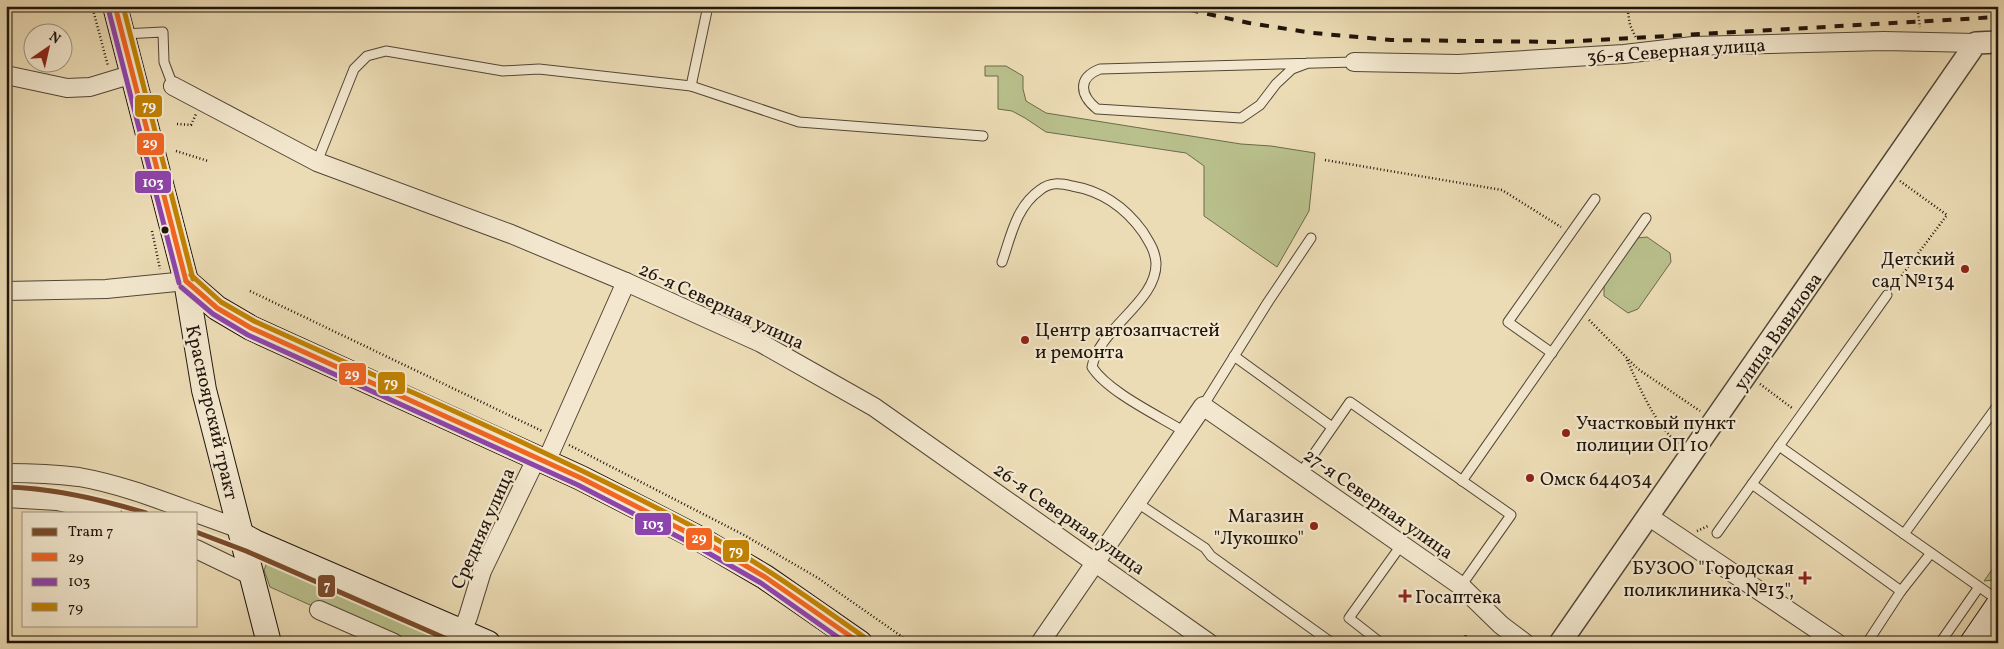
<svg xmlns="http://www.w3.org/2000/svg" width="2004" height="649" viewBox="0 0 2004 649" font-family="Vollkorn,serif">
	<rect width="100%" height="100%" fill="#ecdcb5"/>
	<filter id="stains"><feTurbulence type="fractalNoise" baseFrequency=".004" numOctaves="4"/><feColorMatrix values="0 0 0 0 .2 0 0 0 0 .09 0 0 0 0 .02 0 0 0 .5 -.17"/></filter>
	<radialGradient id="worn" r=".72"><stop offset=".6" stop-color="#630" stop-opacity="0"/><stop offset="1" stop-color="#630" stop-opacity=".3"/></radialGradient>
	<!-- green -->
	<g fill="#b9c08c" stroke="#6c6a4c">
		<path d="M985,66H1006L1023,76V89L1026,101L1046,113L1241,144L1271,146L1315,153L1309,211L1277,267L1204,216V166L1186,153L1046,132L1025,118L1012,111L998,109V76H985Z"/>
		<path d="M1647,237L1670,253L1671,262L1638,309L1628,313L1604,296V286L1637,238Z"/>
		<path d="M268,560L444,632L447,643H405L334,610L319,609L270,587L264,570Z"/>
		<path d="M1998,561V574L1994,580L1984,581Z"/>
	</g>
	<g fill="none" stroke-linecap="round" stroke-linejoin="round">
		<defs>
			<g id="service">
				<path d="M123,34L163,32L164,62L173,86"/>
				<path d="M1308,63L1292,69L1276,84L1260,105L1241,118L1097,109C1080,95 1077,78 1100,69L1354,62"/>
				<path d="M691,86L708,6"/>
				<path d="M317,162L354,69L367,56L386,51L503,71L539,69L691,86L799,122L983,136"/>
				<path d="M1002,262C1011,236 1016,207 1040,190C1050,182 1060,183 1072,186C1102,191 1125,207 1143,232C1149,242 1155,250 1156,263C1157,302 1099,328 1092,367C1108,392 1159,416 1185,432"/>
				<path d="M1887,295L1752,484L1901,591"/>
				<path d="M1552,353L1508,322L1595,199"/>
				<path d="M1234,356L1332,427"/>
				<path d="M1998,405L1904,534L1998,600"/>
				<path d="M1203,406L1268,302L1311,238"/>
				<path d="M1779,446L1904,534"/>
				<path d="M1300,474L1350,402L1511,515L1461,586"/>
				<path d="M1462,481L1646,218"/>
				<path d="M1136,502L1205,548L1211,556L1332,643"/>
				<path d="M1717,533L1752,484"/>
				<path d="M1381,643L1349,618L1402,544"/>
				<path d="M1867,643L1901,591L1931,553"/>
				<path d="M1940,643L1979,587"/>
			</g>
			<g id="minor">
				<path d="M1354,62L1458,64L1624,54L1693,46L1884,41L1976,43"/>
				<path d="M6,75L67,88L90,87L133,74"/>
				<path d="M173,86L317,162L511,234L626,282L761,343L874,407L1209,643"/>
				<path d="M6,291L106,289L186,281"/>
				<path d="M546,462L626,282"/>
				<path d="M6,473C30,473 55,474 79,477C119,484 158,499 196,513"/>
				<path d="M6,498L57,501L112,513"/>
				<path d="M196,513L240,529"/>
				<path d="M1648,516L1837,643"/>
				<path d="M196,549L252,576"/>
				<path d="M319,610L394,643"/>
				<path d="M456,643L468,617L482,571L537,457"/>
				<path d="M1040,643L1203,406L1461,586L1501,625L1525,643"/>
			</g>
			<path id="tertiary" d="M1560,643L1976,43L1998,42"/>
			<g id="secondary">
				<path d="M115,6L186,281L204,390L269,643"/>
				<path d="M186,281L217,308L251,328L581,478L700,539L765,577L860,643"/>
				<path d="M242,535L257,543L488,643"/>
				<path d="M1972,643L1998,605"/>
			</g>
		</defs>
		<!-- service casing -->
		<use href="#service" stroke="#524636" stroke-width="11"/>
		<!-- minor casing -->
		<use href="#minor" stroke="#524636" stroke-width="20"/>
		<!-- tertiary casing -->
		<use href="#tertiary" stroke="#524636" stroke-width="24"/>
		<!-- secondary casing -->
		<use href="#secondary" stroke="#1f140c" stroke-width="26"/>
		<!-- path -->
		<g stroke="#1f140c" stroke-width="2.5" stroke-dasharray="1 2.5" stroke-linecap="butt">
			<path d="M92,6L108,66"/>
			<path d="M1627,6L1630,25L1636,38"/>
			<path d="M1917,6L1920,27"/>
			<path d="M177,124L191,125L196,114"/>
			<path d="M176,151L208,161"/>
			<path d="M1325,160L1502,190L1561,227"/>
			<path d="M152,231L160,269"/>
			<path d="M1893,287L1947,215L1900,181"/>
			<path d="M250,291L542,431"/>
			<path d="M1589,320L1638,369L1700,411"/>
			<path d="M1627,360C1641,390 1653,421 1678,444"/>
			<path d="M1760,384L1792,408"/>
			<path d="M569,445L744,535L818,578L911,643"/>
			<path d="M1697,531L1708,526"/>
			<path d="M1464,643L1466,634"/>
		</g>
		<!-- service -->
		<use href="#service" stroke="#f3e8cf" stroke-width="9"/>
		<!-- minor -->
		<use href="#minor" stroke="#f3e8cf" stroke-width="18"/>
		<!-- tertiary -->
		<use href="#tertiary" stroke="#f3e8cf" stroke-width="21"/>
		<!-- secondary -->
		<use href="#secondary" stroke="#f3e8cf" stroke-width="24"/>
		<!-- rail -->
		<path stroke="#1f140c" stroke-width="4" stroke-dasharray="9 9" stroke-linecap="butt" d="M1172,6L1249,23L1313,33L1391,40L1562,42L1998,17"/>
		<defs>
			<g id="bus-1">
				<path d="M115,6L186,281"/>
				<path d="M186,281L217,308L251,328L581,478L700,539L765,577L860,643"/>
			</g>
			<g id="bus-2">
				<path d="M108,8L179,283"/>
				<path d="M181,287L213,314L248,335L578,485L696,546L761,583L846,643"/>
			</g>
			<g id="bus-3">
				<path d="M123,6L193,279"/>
				<path d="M191,275L221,302L254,321C405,390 557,454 703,532C759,562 811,600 864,637"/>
			</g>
		</defs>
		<!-- bus-1 casing -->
		<use href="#bus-1" stroke="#f3e8cf" stroke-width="9"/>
		<!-- bus-2 casing -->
		<use href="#bus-2" stroke="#f3e8cf" stroke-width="9"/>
		<!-- bus-3 casing -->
		<use href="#bus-3" stroke="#f3e8cf" stroke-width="9"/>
		<!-- bus-1 -->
		<use href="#bus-1" stroke="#f26522" stroke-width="5"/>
		<!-- bus-2 -->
		<use href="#bus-2" stroke="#8e44ad" stroke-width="5"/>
		<!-- bus-3 -->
		<use href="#bus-3" stroke="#c18203" stroke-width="5"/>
		<defs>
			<g id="tram-1">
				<path d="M6,487C54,488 100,499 146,513"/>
				<path d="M196,532L246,551L456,643"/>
			</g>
		</defs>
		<!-- tram-1 casing -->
		<use href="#tram-1" stroke="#f3e8cf" stroke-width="9"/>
		<!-- tram-1 -->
		<use href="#tram-1" stroke="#7a4b2a" stroke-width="5"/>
	</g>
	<!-- markers -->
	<circle fill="#1f140c" stroke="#f3e8cf" stroke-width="2" cx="165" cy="230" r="4.5"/>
	<g fill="#8f2418" stroke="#f3e8cf" stroke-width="2">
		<circle cx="1965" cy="269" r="5"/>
		<circle cx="1025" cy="340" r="5"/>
		<circle cx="1566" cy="433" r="5"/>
		<circle cx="1530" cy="478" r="5"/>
		<circle cx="1314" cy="526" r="5"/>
		<path d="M1802.5 570.5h5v5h5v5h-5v5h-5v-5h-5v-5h5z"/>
		<path d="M1402.5 588.5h5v5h5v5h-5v5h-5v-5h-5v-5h5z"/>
	</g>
	<g text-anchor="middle" stroke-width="4.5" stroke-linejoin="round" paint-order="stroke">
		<!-- street labels -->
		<g font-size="19" fill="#1f140c" stroke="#f3e8cf">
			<text transform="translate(1676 50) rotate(-4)" y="7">36-я Северная улица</text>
			<text transform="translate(722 305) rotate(25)" y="7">26-я Северная улица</text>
			<text transform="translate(1777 331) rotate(-55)" y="7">улица Вавилова</text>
			<text transform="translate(213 412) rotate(77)" y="7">Красноярский тракт</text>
			<text transform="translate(1379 503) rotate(35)" y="7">27-я Северная улица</text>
			<text transform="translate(1070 518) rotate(35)" y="7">26-я Северная улица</text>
			<text transform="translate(482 528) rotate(-66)" y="7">Средняя улица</text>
		</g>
		<!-- poi labels -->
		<g font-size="19" fill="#1f140c" stroke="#f3e8cf" text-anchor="start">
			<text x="1955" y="265" text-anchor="end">Детский<tspan x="1955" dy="22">сад №134</tspan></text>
			<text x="1035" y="336">Центр автозапчастей<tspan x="1035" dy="22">и ремонта</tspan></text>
			<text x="1576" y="429">Участковый пункт<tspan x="1576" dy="22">полиции ОП 10</tspan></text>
			<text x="1540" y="485">Омск 644034</text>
			<text x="1304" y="522" text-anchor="end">Магазин<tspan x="1304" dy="22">"Лукошко"</tspan></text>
			<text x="1794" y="574" text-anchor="end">БУЗОО "Городская<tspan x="1794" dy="22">поликлиника №13",</tspan></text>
			<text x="1415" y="603">Госаптека</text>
		</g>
	</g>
	<g stroke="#f3e8cf" stroke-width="2">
		<rect x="134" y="94" width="29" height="24" rx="5" fill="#c18203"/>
		<rect x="136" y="132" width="29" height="24" rx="5" fill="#f26522"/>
		<rect x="134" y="170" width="38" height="24" rx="5" fill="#8e44ad"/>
		<rect x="338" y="362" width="29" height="24" rx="5" fill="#f26522"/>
		<rect x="377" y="371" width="29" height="24" rx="5" fill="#c18203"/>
		<rect x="634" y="512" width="38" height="24" rx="5" fill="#8e44ad"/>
		<rect x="685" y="527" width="28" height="24" rx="5" fill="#f26522"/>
		<rect x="722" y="539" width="28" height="24" rx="5" fill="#c18203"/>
		<rect x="317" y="574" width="19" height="24" rx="5" fill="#7a4b2a"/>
	</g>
	<g font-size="14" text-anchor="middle" font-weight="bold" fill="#fff">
		<text x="149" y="111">79</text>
		<text x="150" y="148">29</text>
		<text x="153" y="187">103</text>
		<text x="352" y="379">29</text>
		<text x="391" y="388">79</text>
		<text x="653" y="529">103</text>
		<text x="699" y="543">29</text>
		<text x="736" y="556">79</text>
		<text x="327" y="591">7</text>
	</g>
	<!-- margin -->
	<rect width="2004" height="649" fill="none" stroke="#ecdcb5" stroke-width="25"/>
	<rect x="8" y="8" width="1989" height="634" fill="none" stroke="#1f140c" stroke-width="2.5"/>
	<rect x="12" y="12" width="1979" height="624" fill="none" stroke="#1f140c"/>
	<!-- legend -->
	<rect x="22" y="512" width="175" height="115" fill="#f3e8cf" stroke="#9e9381"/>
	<rect x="32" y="528" width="25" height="8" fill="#7a4b2a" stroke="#9e9381"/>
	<text x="68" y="536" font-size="15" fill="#1f140c">Tram 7</text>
	<rect x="32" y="553" width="25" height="8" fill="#f26522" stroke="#9e9381"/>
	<text x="68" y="562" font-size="15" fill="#1f140c">29</text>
	<rect x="32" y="578" width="25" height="8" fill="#8e44ad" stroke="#9e9381"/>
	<text x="68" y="586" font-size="15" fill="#1f140c">103</text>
	<rect x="32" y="603" width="25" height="8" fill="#c18203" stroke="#9e9381"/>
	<text x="68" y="612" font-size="15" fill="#1f140c">79</text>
	<!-- north arrow -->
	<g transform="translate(48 48) rotate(34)"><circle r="24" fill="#f3e8cf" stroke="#9e9381"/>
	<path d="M0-4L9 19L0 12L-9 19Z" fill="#8f2418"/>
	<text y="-8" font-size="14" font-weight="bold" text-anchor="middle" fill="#1f140c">N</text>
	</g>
	<rect width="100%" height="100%" filter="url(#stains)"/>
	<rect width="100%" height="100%" fill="url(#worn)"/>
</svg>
